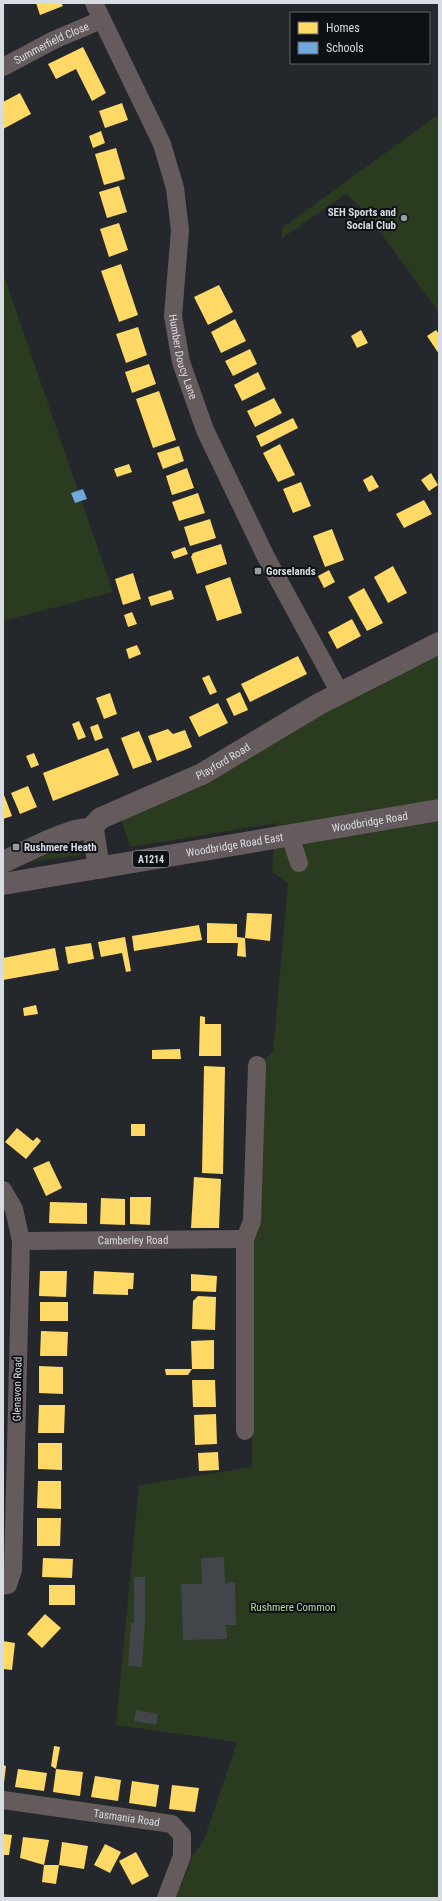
<svg xmlns="http://www.w3.org/2000/svg" width="442" height="1901" viewBox="0 0 442 1901" font-family="'Roboto Condensed',sans-serif">
	<rect width="100%" height="100%" fill="#24282c"/>
	<!-- green -->
	<g fill="#2b3b1f">
		<path d="M439,114V312L363,209L346,194L282,238V228Z"/>
		<path d="M3,273L113,592L3,621Z"/>
		<path d="M439,653V1898H176L193,1855L204,1840L237,1742L116,1725L139,1485L252,1467L254,1243L252,1221L257,1065L273,1052L288,883L272,872L276,823L131,847L122,823L123,819L322,712Z"/>
		<path d="M71,840L79,841L82,848L81,855L17,864Z"/>
	</g>
	<!-- homes -->
	<g fill="#ffd966">
		<path d="M36,3H61L63,6L40,15Z"/>
		<path d="M83,47L106,93L92,101L76,69L56,79L48,64Z"/>
		<path d="M20,93L31,114L3,129V102Z"/>
		<path d="M122,103L128,120L105,128L99,111Z"/>
		<path d="M101,131L105,143L93,148L89,136Z"/>
		<path d="M116,148L125,179L104,185L95,154Z"/>
		<path d="M119,186L127,212L107,218L99,192Z"/>
		<path d="M119,223L128,250L109,257L100,229Z"/>
		<path d="M121,264L138,315L119,322L101,271Z"/>
		<path d="M219,285L233,312L208,325L194,297Z"/>
		<path d="M235,319L246,341L221,353L211,332Z"/>
		<path d="M138,327L147,355L126,363L116,334Z"/>
		<path d="M361,330L368,343L357,348L351,336Z"/>
		<path d="M436,330L439,334V354L427,336Z"/>
		<path d="M250,349L257,364L233,376L225,361Z"/>
		<path d="M149,364L156,384L132,393L125,372Z"/>
		<path d="M258,372L266,389L242,401L234,385Z"/>
		<path d="M159,391L176,440L153,448L136,399Z"/>
		<path d="M274,398L282,413L255,427L247,411Z"/>
		<path d="M293,418L298,428L261,447L256,436Z"/>
		<path d="M280,444L295,475L278,482L263,453Z"/>
		<path d="M179,446L184,461L163,469L157,453Z"/>
		<path d="M129,464L132,472L117,477L114,469Z"/>
		<path d="M187,468L194,488L172,495L166,476Z"/>
		<path d="M431,473L438,485L429,491L421,480Z"/>
		<path d="M372,475L379,487L369,492L363,480Z"/>
		<path d="M301,482L311,506L293,513L283,489Z"/>
		<path d="M198,493L205,513L179,521L172,502Z"/>
		<path d="M424,500L432,514L404,528L396,514Z"/>
		<path d="M210,519L216,538L190,546L184,527Z"/>
		<path d="M332,529L344,560L325,567L313,536Z"/>
		<path d="M221,544L227,564L197,574L191,557L193,553Z"/>
		<path d="M185,547L188,554L174,559L171,552Z"/>
		<path d="M393,566L407,593L388,603L374,577Z"/>
		<path d="M329,570L335,582L324,588L318,576Z"/>
		<path d="M133,573L141,599L123,605L115,579Z"/>
		<path d="M230,577L242,613L217,621L205,586Z"/>
		<path d="M364,588L383,623L367,631L348,597Z"/>
		<path d="M171,590L174,599L151,606L148,597Z"/>
		<path d="M132,612L137,624L128,627L124,615Z"/>
		<path d="M352,619L361,636L337,649L328,632Z"/>
		<path d="M137,645L141,654L129,659L126,649Z"/>
		<path d="M298,656L307,674L250,702L241,684Z"/>
		<path d="M209,675L217,692L210,695L202,678Z"/>
		<path d="M240,692L248,710L234,716L226,699Z"/>
		<path d="M110,693L117,714L104,719L96,698Z"/>
		<path d="M218,703L228,723L199,737L189,717Z"/>
		<path d="M79,721L86,737L78,740L72,724Z"/>
		<path d="M98,724L103,738L95,741L90,727Z"/>
		<path d="M168,729L173,734L185,730L192,747L157,761L148,736Z"/>
		<path d="M139,731L152,762L133,769L121,738Z"/>
		<path d="M108,748L119,775L53,801L43,773Z"/>
		<path d="M34,753L39,765L31,768L26,756Z"/>
		<path d="M28,786L37,807L20,814L11,793Z"/>
		<path d="M4,795L12,816L3,819V796Z"/>
		<path d="M247,913L272,914L270,941L245,938Z"/>
		<path d="M207,923L237,924V937L245,938L246,957L237,956L238,943H207Z"/>
		<path d="M199,925L202,940L134,951L132,936Z"/>
		<path d="M125,937L131,971L126,972L122,953L101,957L98,942Z"/>
		<path d="M91,943L94,959L68,964L65,947Z"/>
		<path d="M55,948L59,970L3,980V958Z"/>
		<path d="M36,1005L38,1014L24,1016L23,1008Z"/>
		<path d="M200,1016L205,1017V1024H221V1056H199Z"/>
		<path d="M180,1049L181,1059H152V1050Z"/>
		<path d="M204,1066L225,1067L223,1174L202,1173Z"/>
		<rect x="131" y="1124" width="14" height="12"/>
		<path d="M17,1128L33,1141L37,1137L41,1141L26,1159L5,1142Z"/>
		<path d="M49,1161L62,1188L46,1196L33,1168Z"/>
		<path d="M194,1177L221,1179L219,1228H191Z"/>
		<path d="M130,1197H151L150,1225L130,1224Z"/>
		<path d="M101,1198L125,1199V1225L100,1224Z"/>
		<path d="M50,1202L87,1203V1224L49,1223Z"/>
		<path d="M40,1271H67L66,1297L39,1296Z"/>
		<path d="M94,1271L134,1273L133,1289H128V1295L93,1294Z"/>
		<path d="M191,1274L217,1276L216,1292L191,1291Z"/>
		<path d="M198,1296L216,1297L215,1330L192,1329L193,1301Z"/>
		<rect x="40" y="1302" width="28" height="19"/>
		<path d="M41,1331L68,1332L67,1356H40Z"/>
		<path d="M214,1340V1369H192L188,1375H166L165,1369H192L191,1341Z"/>
		<path d="M39,1366L63,1367V1394L39,1393Z"/>
		<path d="M192,1380H215L216,1407H193Z"/>
		<path d="M39,1405H65L64,1433H38Z"/>
		<path d="M216,1414L217,1444L195,1445L194,1415Z"/>
		<path d="M38,1443H62V1470L38,1469Z"/>
		<path d="M218,1452L219,1470L199,1471L198,1453Z"/>
		<path d="M38,1481H61V1509L37,1508Z"/>
		<path d="M37,1518H61L60,1546H37Z"/>
		<path d="M43,1558L73,1559L72,1578L42,1577Z"/>
		<rect x="49" y="1585" width="26" height="20"/>
		<path d="M45,1614L61,1628L42,1648L27,1634Z"/>
		<path d="M3,1641L15,1643L12,1670L3,1669Z"/>
		<path d="M54,1746L60,1747L56,1769L83,1772L80,1796L53,1792L56,1769L51,1766Z"/>
		<path d="M3,1765L6,1766L4,1783H3Z"/>
		<path d="M18,1769L47,1773L44,1791L15,1787Z"/>
		<path d="M95,1776L121,1780L118,1801L91,1797Z"/>
		<path d="M132,1781L159,1785L156,1807L129,1803Z"/>
		<path d="M172,1785L199,1788L195,1812L169,1809Z"/>
		<path d="M3,1834L12,1835L9,1855H3Z"/>
		<path d="M23,1837L49,1840L44,1865H59L62,1842L88,1846L84,1869L59,1865L56,1884L42,1882L44,1865L20,1858Z"/>
		<path d="M105,1844L121,1852L110,1873L94,1865Z"/>
		<path d="M136,1852L149,1876L132,1885L119,1861Z"/>
	</g>
	<!-- schools -->
	<path fill="#6fa8dc" d="M83,489L87,499L75,503L71,493Z"/>
	<!-- building -->
	<g fill="#424549">
		<path d="M224,1557L225,1583L235,1582L236,1625H226L227,1639L183,1640L181,1584H202L201,1558Z"/>
		<path d="M134,1577H145V1623L142,1667L128,1666L131,1623H134Z"/>
		<path d="M136,1710L158,1714L156,1725L134,1721Z"/>
	</g>
	<g fill="none" stroke-linecap="round" stroke-linejoin="round">
		<!-- minor -->
		<g stroke="#655b5c" stroke-width="18">
			<path id="s1" d="M94,3L162,144L175,188L180,230L173,316L181,362L205,430L265,555L340,693"/>
			<path id="s2" d="M3,67L54,40L101,20"/>
			<path d="M290,836L299,863"/>
			<path d="M3,1190L14,1209L21,1241L13,1570L8,1585L3,1586"/>
			<path id="s3" d="M21,1241L245,1239"/>
			<path d="M245,1431V1239L252,1221L257,1065"/>
			<path id="s4" d="M3,1800L172,1824L182,1835V1856L166,1898"/>
		</g>
		<!-- tertiary -->
		<g stroke="#655b5c" stroke-width="22">
			<path d="M3,862C22,854 76,824 93,830"/>
			<path id="s5" d="M99,868L93,830L94,825L101,818L202,774L319,704L439,643"/>
		</g>
		<!-- primary -->
		<path stroke="#655b5f" stroke-width="22" id="s6" d="M3,884L439,810"/>
	</g>
	<!-- markers -->
	<g fill="#989da2" stroke="#0d1014" stroke-width="1.5">
		<circle cx="404" cy="218" r="4"/>
		<rect x="254" y="567" width="8" height="8" rx="2"/>
		<rect x="12" y="843" width="8" height="8" rx="2"/>
	</g>
	<g text-anchor="middle" stroke-width="4" stroke-linejoin="round" paint-order="stroke">
		<!-- shield labels -->
		<rect fill="#0d1014" stroke="#9a9fa4" stroke-width="1" x="133" y="851" width="36" height="16" rx="3"/>
		<g font-size="10" font-weight="bold" fill="#d7dce2">
			<text x="151" y="863">A1214</text>
		</g>
		<!-- street labels -->
		<g font-size="11" fill="#d7dce2" stroke="#0d1014">
			<text dy="4" stroke="none"><textPath href="#s2" startOffset="54">Summerfield Close</textPath></text>
			<text dy="4" stroke="none"><textPath href="#s1" startOffset="373">Humber Doucy Lane</textPath></text>
			<text dy="4" stroke="none"><textPath href="#s5" startOffset="188">Playford Road</textPath></text>
			<text dy="4" stroke="none"><textPath href="#s6" startOffset="372">Woodbridge Road</textPath></text>
			<text dy="4" stroke="none"><textPath href="#s6" startOffset="235">Woodbridge Road East</textPath></text>
			<text dy="4" stroke="none"><textPath href="#s3" startOffset="112">Camberley Road</textPath></text>
			<text transform="translate(17 1389) rotate(-89)" y="4">Glenavon Road</text>
			<text dy="4" stroke="none"><textPath href="#s4" startOffset="125">Tasmania Road</textPath></text>
		</g>
		<!-- poi labels -->
		<g font-size="11" font-weight="bold" fill="#d7dce2" stroke="#0d1014" text-anchor="start">
			<text x="396" y="216" text-anchor="end">SEH Sports and<tspan x="396" dy="13">Social Club</tspan></text>
			<text x="266" y="575">Gorselands</text>
			<text x="24" y="851">Rushmere Heath</text>
		</g>
		<!-- park labels -->
		<g font-size="11" fill="#b7d99c" stroke="#0d1014">
			<text x="293" y="1611">Rushmere Common</text>
		</g>
	</g>
	<!-- border -->
	<rect width="442" height="1901" fill="none" stroke="#d7dce2" stroke-width="8"/>
	<!-- legend -->
	<rect x="290" y="12" width="140" height="52" fill="#0d1014" stroke="#5e6266"/>
	<rect x="298" y="22" width="20" height="12" fill="#ffd966" stroke="#5e6266"/>
	<text x="326" y="32" font-size="12" fill="#d7dce2">Homes</text>
	<rect x="298" y="42" width="20" height="12" fill="#6fa8dc" stroke="#5e6266"/>
	<text x="326" y="52" font-size="12" fill="#d7dce2">Schools</text>
</svg>
